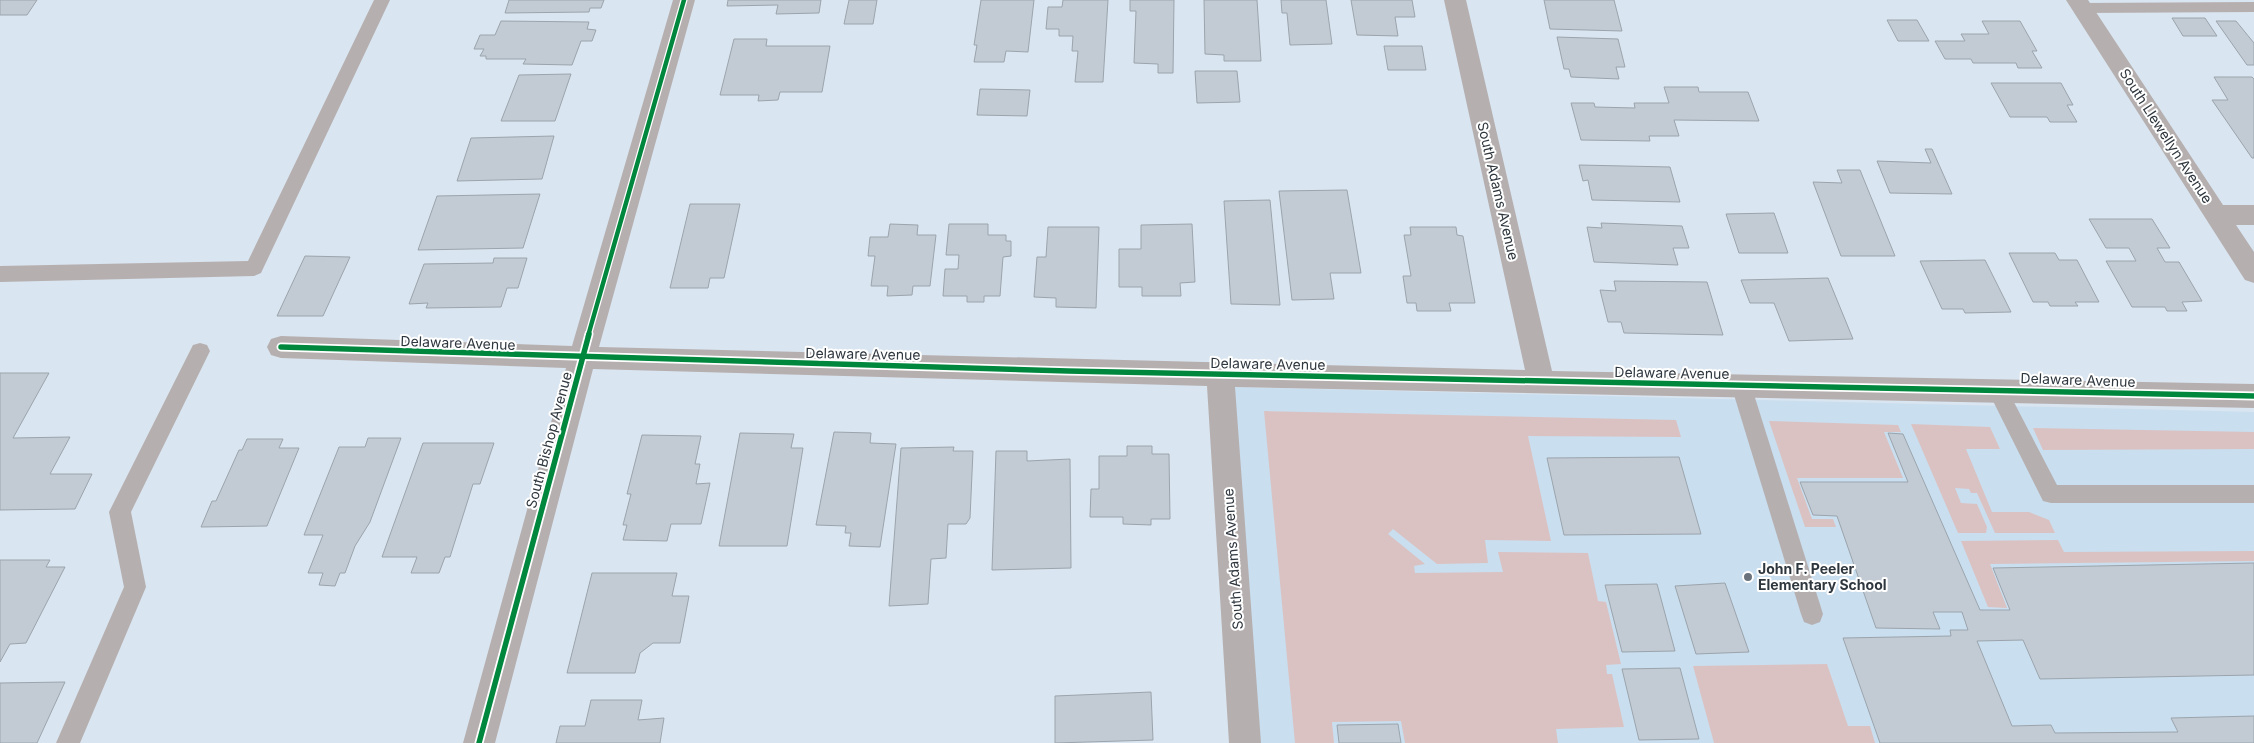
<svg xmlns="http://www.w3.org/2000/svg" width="2254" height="743" viewBox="0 0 2254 743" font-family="Inter,sans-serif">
	<rect width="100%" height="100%" fill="#d9e5f0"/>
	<!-- built -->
	<path fill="#c9deef" d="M1229,387L2254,412V743H1254Z"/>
	<!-- green -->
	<g fill="#dbc2c2">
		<path d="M1264,411L1676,420L1681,437L1528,436L1551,541L1485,540L1488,563L1437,564L1393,529L1388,534L1425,564L1414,566L1415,573L1503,572L1498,552L1588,553L1598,601L1606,602L1621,664L1606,665L1607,674H1612L1624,727L1556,729L1558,743H1405L1401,721L1332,722L1334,743H1295Z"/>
		<path d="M1769,421L1898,425L1901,432H1884L1903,478H1797L1812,519H1833L1836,527H1805Z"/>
		<path d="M1911,424L1990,427L2000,449H1966L1992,512H2029L2049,520L2055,533H1995L1977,493H1971L1969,489L1955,488L1961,503L1977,504L1987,527L1986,533H1958Z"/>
		<path d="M2033,428L2254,432V449L2043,450Z"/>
		<path d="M2058,540L2064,552L2254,551V561L1990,564L2007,608L1988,607L1961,541Z"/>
		<path d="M1827,664L1848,726H1870L1875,743H1714L1693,666Z"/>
	</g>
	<!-- building -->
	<g fill="#c2cbd4" stroke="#9ba4ac">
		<path d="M0,0H37L27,15H0Z"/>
		<path d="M509,0H604L601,8H590L589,12L505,13Z"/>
		<path d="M728,0H821L819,13L776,14L778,5L727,6Z"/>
		<path d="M849,0H877L873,24H844Z"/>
		<path d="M981,0H1034L1028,52L1006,51L1004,62H974L977,45H974Z"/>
		<path d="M1063,0H1108L1103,82H1075L1078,51H1072L1073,36H1059V29H1046L1048,7H1062Z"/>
		<path d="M1130,0H1174L1173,73H1158V64L1134,63L1136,11H1130Z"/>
		<path d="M1204,0H1257L1261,61H1224V55L1205,54Z"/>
		<path d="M1281,0H1326L1332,44L1290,45L1287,13H1282Z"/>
		<path d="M1351,0H1412L1415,17H1395L1398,36L1357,35Z"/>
		<path d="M1544,0H1614L1622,31L1550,29Z"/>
		<path d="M2172,18H2205L2217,36H2183Z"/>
		<path d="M1887,20H1917L1929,41H1898Z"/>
		<path d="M501,21L589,22L587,29L596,30L592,41H581L572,65L523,64L526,59H486V56H480L484,49H474L480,35H495Z"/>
		<path d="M1982,21H2020L2037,51H2032L2042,68H2018L2016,63H1973L1971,59H1945L1935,41H1965L1961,34H1989Z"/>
		<path d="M2216,21H2236L2254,43V65H2247Z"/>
		<path d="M1557,37L1618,39L1625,67H1616L1619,79L1571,77L1569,69H1564Z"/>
		<path d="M734,39H767L766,46H830L822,92H780L778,100L758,101L759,95H720Z"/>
		<path d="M1384,46H1422L1426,70H1388Z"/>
		<path d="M1195,71H1237L1240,102L1197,103Z"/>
		<path d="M571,74L555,121H501L519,75Z"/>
		<path d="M2214,77H2252L2254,79V158H2252L2212,100H2228Z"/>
		<path d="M1991,83H2061L2073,105H2067L2077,122H2050L2047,117H2010Z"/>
		<path d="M1664,87H1698L1699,92H1748L1759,121L1674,120L1679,136H1649L1650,141L1581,140L1571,103H1594L1595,107L1635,108L1634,103H1669Z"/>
		<path d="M980,89L1030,90L1027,116L977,115Z"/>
		<path d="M554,136L542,179L457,181L471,138Z"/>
		<path d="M1925,149H1932L1952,194L1890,193L1877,161L1931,163Z"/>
		<path d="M1579,165L1670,167L1680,202L1592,200L1588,180L1583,181Z"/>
		<path d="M1837,170H1860L1895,256H1841L1813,182L1842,183Z"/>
		<path d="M1347,190L1361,273H1330L1334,299L1292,300L1279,191Z"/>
		<path d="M540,194L523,248L418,250L437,196Z"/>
		<path d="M1270,200L1280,305L1231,304L1224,201Z"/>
		<path d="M690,204H740L724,278H710L708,288H670Z"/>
		<path d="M1774,213L1788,253H1739L1726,214Z"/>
		<path d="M2089,219H2152L2170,248H2157L2165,262H2179L2202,301L2182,302L2187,311H2167L2165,307H2132L2106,261H2136L2129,248H2106Z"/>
		<path d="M1601,223L1682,226L1689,248H1673L1678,265L1594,262L1587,227L1602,228Z"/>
		<path d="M890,224L918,225L917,235H936L930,286H913L912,295L887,296L888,286H871L875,256H868L870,237H888Z"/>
		<path d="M949,224H988V235H1006V241H1011V256L1003,257L1000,296H984V302H967V296H943L945,269H958L959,255H946Z"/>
		<path d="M1192,224L1195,282L1180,283L1181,296H1142V287H1119V249H1141V225Z"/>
		<path d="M1048,227H1099L1096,308L1056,307V298L1034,297L1037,257H1046Z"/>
		<path d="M1410,227H1456L1457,235L1463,236L1475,303H1449L1451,311H1417L1416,303H1407L1403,276H1411L1404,235H1411Z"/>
		<path d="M2009,253H2055L2059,260H2077L2099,302H2075L2078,306H2050L2048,302H2033Z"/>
		<path d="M305,256L350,257L323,316H277Z"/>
		<path d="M494,258H527L518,288H507L501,307L426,308L428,303L409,304L424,264L493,263Z"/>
		<path d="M1985,260L2011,312L1965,313L1963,309H1942L1920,261Z"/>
		<path d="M1828,278L1853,339L1789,341L1774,303H1750L1741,280Z"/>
		<path d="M1614,281L1707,282L1723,335L1624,333L1621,322H1608L1600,290L1616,291Z"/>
		<path d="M0,373H49L13,438L70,437L50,474H92L75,509L0,510Z"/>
		<path d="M834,432L871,433L870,443L896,444L880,547L849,546L851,533H845L846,526L816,525Z"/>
		<path d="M740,433L794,434L791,448H803L787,546H719Z"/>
		<path d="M1888,433L1903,434L1980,610H2010L1993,568L2254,563V675L2040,679L2023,640L1977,641L2012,726L2051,725L2055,733L2178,732L2171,718L2254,716V743H1880L1843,638L1951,636L1950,630H1968L1962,612H1933L1940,629L1876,628L1837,516L1813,515L1800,482H1908Z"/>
		<path d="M642,435L701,436L695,464H700L696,484L710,483L701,524H671L667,541L623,540L627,525H623L631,494H627Z"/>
		<path d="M368,438H401L370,522L355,546L345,573H340L335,586L319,585L323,573H308L323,535H304L339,447H365Z"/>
		<path d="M247,439H283L279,448H299L267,526L201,527L212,501H216L239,450H242Z"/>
		<path d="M423,443H494L480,484H473L450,557H445L439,573H411L417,557H382Z"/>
		<path d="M1127,446H1152V454H1169L1170,519H1151V525L1123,524V517H1090L1091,489H1099V456H1127Z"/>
		<path d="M954,447L953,451H973L970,518L966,524H948L946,558L931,559L928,604L889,606L901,448Z"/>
		<path d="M996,451H1027V461L1070,459L1071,568L992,570Z"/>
		<path d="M1679,457L1701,534L1564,535L1547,458Z"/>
		<path d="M0,560H50L46,567H65L26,643L10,644L0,662Z"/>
		<path d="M592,573H677L672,596H689L680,643H653L640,653L635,673H567Z"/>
		<path d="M1725,583L1749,652L1696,654L1675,586Z"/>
		<path d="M1657,584L1675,651L1622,652L1605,585Z"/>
		<path d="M1680,668L1699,739L1639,740L1622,669Z"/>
		<path d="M65,682L37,743H0V683Z"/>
		<path d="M1151,692L1153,740L1055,743V696Z"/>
		<path d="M591,700H642L638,720L664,718L660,743H556L560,726H585Z"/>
		<path d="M1398,724L1401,743H1339L1337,725Z"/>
	</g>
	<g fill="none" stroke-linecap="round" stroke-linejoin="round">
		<!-- service -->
		<g fill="#b6afaf" fill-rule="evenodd">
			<path d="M374,0H390L261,273L254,276L0,282V266L248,261Z"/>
			<path d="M2254,2V12L2082,13L2076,12L2074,8L2076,4L2082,3Z"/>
			<path d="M200,343L207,345L210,351L131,512L146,587L80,743H56L124,587L109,512L193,345Z"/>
			<path d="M1741,376L1748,379L1751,385L1823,614L1820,622L1812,625L1804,622L1801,614L1731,385L1734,379Z"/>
			<path d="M1997,380L2004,383L2057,485H2254V503H2051L2043,501L1987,389L1990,383Z"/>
		</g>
		<!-- minor -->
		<g fill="#b6afaf" fill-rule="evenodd">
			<path d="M673,0H695L599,347L1525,370L1444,0H1466L1552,371L2254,384V408L1235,387L1261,743H1229L1207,386L593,369L495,743H463L566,368L281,358L271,355L267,347L271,339L281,336L572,346Z"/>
			<path d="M2066,0H2088L2223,205H2254V225H2236L2254,252V283L2245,280Z"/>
		</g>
		<defs>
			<path id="cycleway-far1" d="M588,336L684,0"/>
			<g id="cycleway">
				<path d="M281,347L1068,371L2254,396"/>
				<path d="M479,743L589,334"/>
			</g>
		</defs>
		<!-- cycleway-far1 casing -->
		<use href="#cycleway-far1" stroke="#fff" stroke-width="7"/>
		<!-- cycleway casing -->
		<use href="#cycleway" stroke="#fff" stroke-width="9"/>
		<!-- cycleway-far1 -->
		<use href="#cycleway-far1" stroke="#00873e" stroke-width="4.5"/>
		<!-- cycleway -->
		<use href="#cycleway" stroke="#00873e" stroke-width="5.5"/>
	</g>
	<!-- markers -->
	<circle fill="#6a737c" stroke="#fff" stroke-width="2" cx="1748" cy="577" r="5"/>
	<g text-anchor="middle" stroke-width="4" stroke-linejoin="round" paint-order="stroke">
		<!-- street labels -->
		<g font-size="14" fill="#2e363e" stroke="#fff">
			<text transform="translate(2166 136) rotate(57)" y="5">South Llewellyn Avenue</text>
			<text transform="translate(1498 191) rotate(77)" y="5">South Adams Avenue</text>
			<text transform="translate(458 343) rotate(2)" y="5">Delaware Avenue</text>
			<text transform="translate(863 354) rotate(1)" y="5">Delaware Avenue</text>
			<text transform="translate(1268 364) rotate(1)" y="5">Delaware Avenue</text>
			<text transform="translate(1672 373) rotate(1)" y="5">Delaware Avenue</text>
			<text transform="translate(2078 380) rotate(2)" y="5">Delaware Avenue</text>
			<text transform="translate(549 440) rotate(-75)" y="5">South Bishop Avenue</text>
			<text transform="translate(1233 559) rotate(-94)" y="5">South Adams Avenue</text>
		</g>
		<!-- poi labels -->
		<g font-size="14" font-weight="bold" fill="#2e363e" stroke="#fff" text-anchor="start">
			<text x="1758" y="574">John F. Peeler<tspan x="1758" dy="16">Elementary School</tspan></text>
		</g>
	</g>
</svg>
